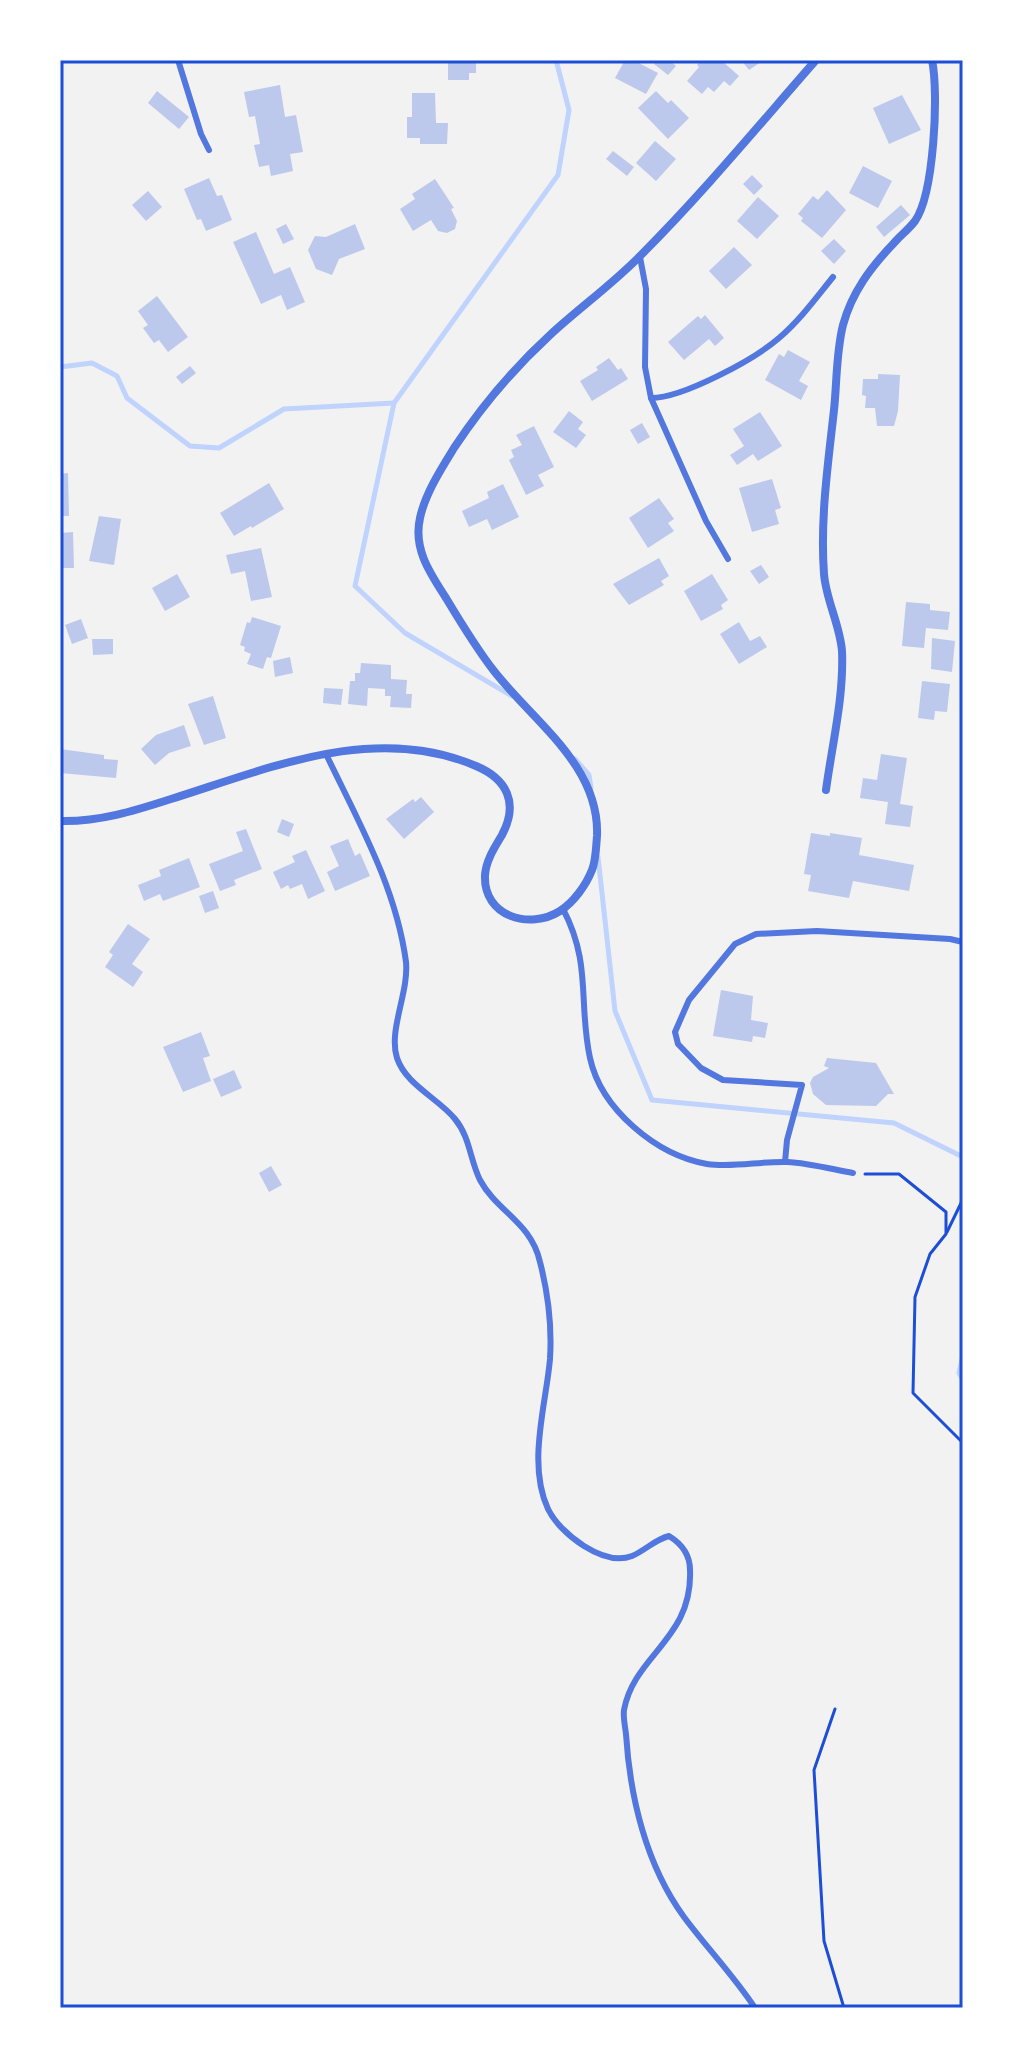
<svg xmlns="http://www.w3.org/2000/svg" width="1023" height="2068" viewBox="0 0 1023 2068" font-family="'Roboto Condensed',sans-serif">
	<rect width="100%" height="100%" fill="#f2f2f2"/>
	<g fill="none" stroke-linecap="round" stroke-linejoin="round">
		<!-- stream -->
		<g stroke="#bfd3fe" stroke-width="5">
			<path d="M60,367L92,363L117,376L127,398L190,446L219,448L284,409L394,403"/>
			<path d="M512,696L405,633L355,586L394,403L558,175L569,110L556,60"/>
			<path d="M575,759L589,775L591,788"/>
			<path d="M598,857L615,1011L652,1100L894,1123L963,1157"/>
			<path d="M963,1355L959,1373L963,1380"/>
		</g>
	</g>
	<!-- building -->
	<g fill="#bdc9ec">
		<path d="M448,60L476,62V73H469V80H448Z"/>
		<path d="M625,60H633L658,73L646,94L615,78Z"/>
		<path d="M658,60H669L676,66L668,75L654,64Z"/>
		<path d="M701,60H721L739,76L730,86L724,81L714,92L708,87L702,94L687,81L699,67L697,65Z"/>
		<path d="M741,60H764L749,70Z"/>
		<path d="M280,85L285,117L296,115L303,152L290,154L293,171L271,176L269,165L259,167L254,145L260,144L255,116L249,117L244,92Z"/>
		<path d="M157,91L189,117L179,129L148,103Z"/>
		<path d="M656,91L668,103L671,100L689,118L668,139L638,108Z"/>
		<path d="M412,93H435L436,123H448L447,144H420V138H407V117H412Z"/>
		<path d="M902,95L921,130L889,144L873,108Z"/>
		<path d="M655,141L676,159L656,181L636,163Z"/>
		<path d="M613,151L634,167L627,176L606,159Z"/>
		<path d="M863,166L892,181L878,208L849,193Z"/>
		<path d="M752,175L763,186L754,195L743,184Z"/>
		<path d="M209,178L217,196L222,195L232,220L206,231L201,219L197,220L184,189Z"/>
		<path d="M435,179L454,208L451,209L457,221L455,229L447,233L438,231L431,220L413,231L400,209L415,199L412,194Z"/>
		<path d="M827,190L846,210L822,238L801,221L803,218L798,214L813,196L818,200Z"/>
		<path d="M148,191L162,207L146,221L132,205Z"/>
		<path d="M758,197L779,216L757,239L737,221Z"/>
		<path d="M901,205L910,215L884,237L876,227Z"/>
		<path d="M286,224L294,239L283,244L276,229Z"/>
		<path d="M355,224L365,249L339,259L332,275L316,269L308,250L315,236L326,237Z"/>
		<path d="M256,232L274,274L290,267L305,302L287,310L281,295L261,304L233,242Z"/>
		<path d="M834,239L846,251L834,264L821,251Z"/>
		<path d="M734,247L752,265L726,289L709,271Z"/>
		<path d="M157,296L188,337L168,352L159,340L154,343L143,328L148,325L138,311Z"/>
		<path d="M705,315L724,338L715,346L709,339L684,360L668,342L698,316L701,319Z"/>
		<path d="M788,350L810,362L799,381L808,386L801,400L765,380L779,354L784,357Z"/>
		<path d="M609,358L618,370L621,368L628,379L592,401L580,381L598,370L596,367Z"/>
		<path d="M190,366L196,373L182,384L176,377Z"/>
		<path d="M878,374L900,375L898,411L894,426H877L875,408H865L866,396L862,395L863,379H878Z"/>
		<path d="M569,411L583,422L578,429L586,435L576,448L553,432Z"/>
		<path d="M760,412L782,446L758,461L753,454L737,465L730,455L744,446L733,429Z"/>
		<path d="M642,423L650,437L638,444L630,430Z"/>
		<path d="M534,426L554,467L538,475L544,486L526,495L509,460L514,457L511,450L522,445L516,435Z"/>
		<path d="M68,473L69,516H60V474Z"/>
		<path d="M772,479L781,508L775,510L779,524L752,532L739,488Z"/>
		<path d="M269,483L284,509L252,528L251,526L234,536L220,513Z"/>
		<path d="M503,484L519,517L492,530L487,519L469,527L462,511L489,498L487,492Z"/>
		<path d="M659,498L674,519L668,523L674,531L648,548L629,518Z"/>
		<path d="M99,516L121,519L114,565L89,561Z"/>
		<path d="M73,532L74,568H60V533Z"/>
		<path d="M261,548L272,597L251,601L245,571L231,574L226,555Z"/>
		<path d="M659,558L669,576L661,581L664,585L629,605L613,584Z"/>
		<path d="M761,565L769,577L759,584L750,571Z"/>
		<path d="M177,574L190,597L165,611L152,588Z"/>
		<path d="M712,574L728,600L721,605L723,609L701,621L684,591Z"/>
		<path d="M906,602L930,604V610L950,612L948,630L926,628L924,648L902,646Z"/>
		<path d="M252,617L281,626L271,658L267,657L263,669L247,664L251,654L244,651L245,647L240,645L247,622L250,623Z"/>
		<path d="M81,619L88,638L72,644L65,625Z"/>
		<path d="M739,622L750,641L760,636L767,647L739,664L720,634Z"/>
		<path d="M932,638L955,641L952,672L931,669Z"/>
		<path d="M92,639H113V654L93,655Z"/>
		<path d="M290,657L293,673L275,677L273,661Z"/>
		<path d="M361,663L391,665V679L407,680L406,694H412L411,708L390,707L391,696H385V689L368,688L367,706L348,704L350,681H355V673H360Z"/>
		<path d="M922,681L950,684L947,712L935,711L934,720L918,718Z"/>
		<path d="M324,688L343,689L341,705L323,703Z"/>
		<path d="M213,696L226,738L204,745L188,704Z"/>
		<path d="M184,725L191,746L169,753L155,765L141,749L156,735Z"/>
		<path d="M60,749L104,755V759L118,760L116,778L60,773Z"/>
		<path d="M881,754L907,758L900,804L913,806L910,827L885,824L888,802L860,798L863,778L877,780Z"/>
		<path d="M421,797L434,812L404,839L386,819L413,799L415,802Z"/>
		<path d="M282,819L294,824L289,837L277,832Z"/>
		<path d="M246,829L262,869L234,880L236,885L220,891L209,864L243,851L236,832Z"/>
		<path d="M811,833L830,836V833L862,838L859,855L914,865L909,891L853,881L849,898L808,891L811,875L804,874Z"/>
		<path d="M348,839L355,856L360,853L370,876L335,891L327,872L339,866L330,846Z"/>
		<path d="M306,850L325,891L308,899L302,884L290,889L288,885L281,889L273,872L295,862L292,856Z"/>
		<path d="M189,858L200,887L163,901L160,894L144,901L138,885L161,876L159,870Z"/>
		<path d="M213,891L219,908L205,913L199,896Z"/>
		<path d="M128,924L150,939L132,964L143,972L133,987L105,967L113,955L109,952Z"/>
		<path d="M721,990L753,996L751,1020L768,1023L765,1038L753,1036L752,1042L713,1036Z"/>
		<path d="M201,1032L210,1056L203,1058L211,1081L183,1092L163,1047Z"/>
		<path d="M827,1058L876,1063L894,1094H888L876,1106L826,1105L813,1094L810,1083L813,1077L829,1068L824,1066Z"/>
		<path d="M234,1070L242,1088L221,1097L213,1079Z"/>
		<path d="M271,1166L282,1185L269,1192L259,1173Z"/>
	</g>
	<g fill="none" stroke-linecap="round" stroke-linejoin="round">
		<!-- path -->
		<g stroke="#1d4ed8" stroke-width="3">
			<path d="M865,1174H899L946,1212V1234L930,1254L915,1297L913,1393L963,1443"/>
			<path d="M947,1232L963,1199"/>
			<path d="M835,1709L814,1770L824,1941L844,2008"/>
		</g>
		<!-- service -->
		<g stroke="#5277de" stroke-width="6">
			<path d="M178,60L201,134L209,150"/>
			<path d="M640,257L646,289L645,367L651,398L706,521L728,559"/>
			<path d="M651,398C683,398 755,359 779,338C800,320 816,298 833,277"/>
			<path d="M326,754C358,821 396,887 406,962C409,992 388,1031 397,1058C406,1085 438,1098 455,1119C470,1137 470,1160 480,1180C497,1212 531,1222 540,1262C548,1293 552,1327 550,1359C546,1405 527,1464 548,1509C560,1534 604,1567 632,1556C646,1550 654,1540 669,1536C682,1544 690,1555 690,1570C693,1639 634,1655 624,1710C623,1717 625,1726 626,1734C630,1797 646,1865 684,1917C707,1948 734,1976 755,2008"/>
			<path d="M563,909C592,964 578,1003 590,1058C601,1109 656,1155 707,1164C733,1168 760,1161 787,1162C809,1163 831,1169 853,1173"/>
			<path d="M785,1162L787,1140L802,1085L723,1080L701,1068L678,1044L675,1032L689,1000L735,944L756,934L817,931L950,939L963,942"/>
		</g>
		<!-- minor -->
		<g stroke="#5277de" stroke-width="8">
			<path d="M826,790C832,745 844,697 842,651C840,625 826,600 824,574C820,519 828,464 834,410C837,382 836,353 843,325C852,292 871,267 894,243C900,236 909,229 915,221C934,194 939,93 932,60"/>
			<path d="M60,821C99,822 134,811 171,799C267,769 375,722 476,766C507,779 519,803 502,835C495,847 486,860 485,875C483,917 530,930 560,911C574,902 586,885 592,870C596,860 596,847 597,836C600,766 534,722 494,671C476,648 461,623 446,598C430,573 413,549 420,518C425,494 441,469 454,448C481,407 513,369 550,335C579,308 613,284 641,255C703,193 759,125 816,60"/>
		</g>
	</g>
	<!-- border -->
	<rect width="1023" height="2068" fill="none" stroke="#ffffff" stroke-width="124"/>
	<rect x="62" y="62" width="899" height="1944" fill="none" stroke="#1d4ed8" stroke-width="3"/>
</svg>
